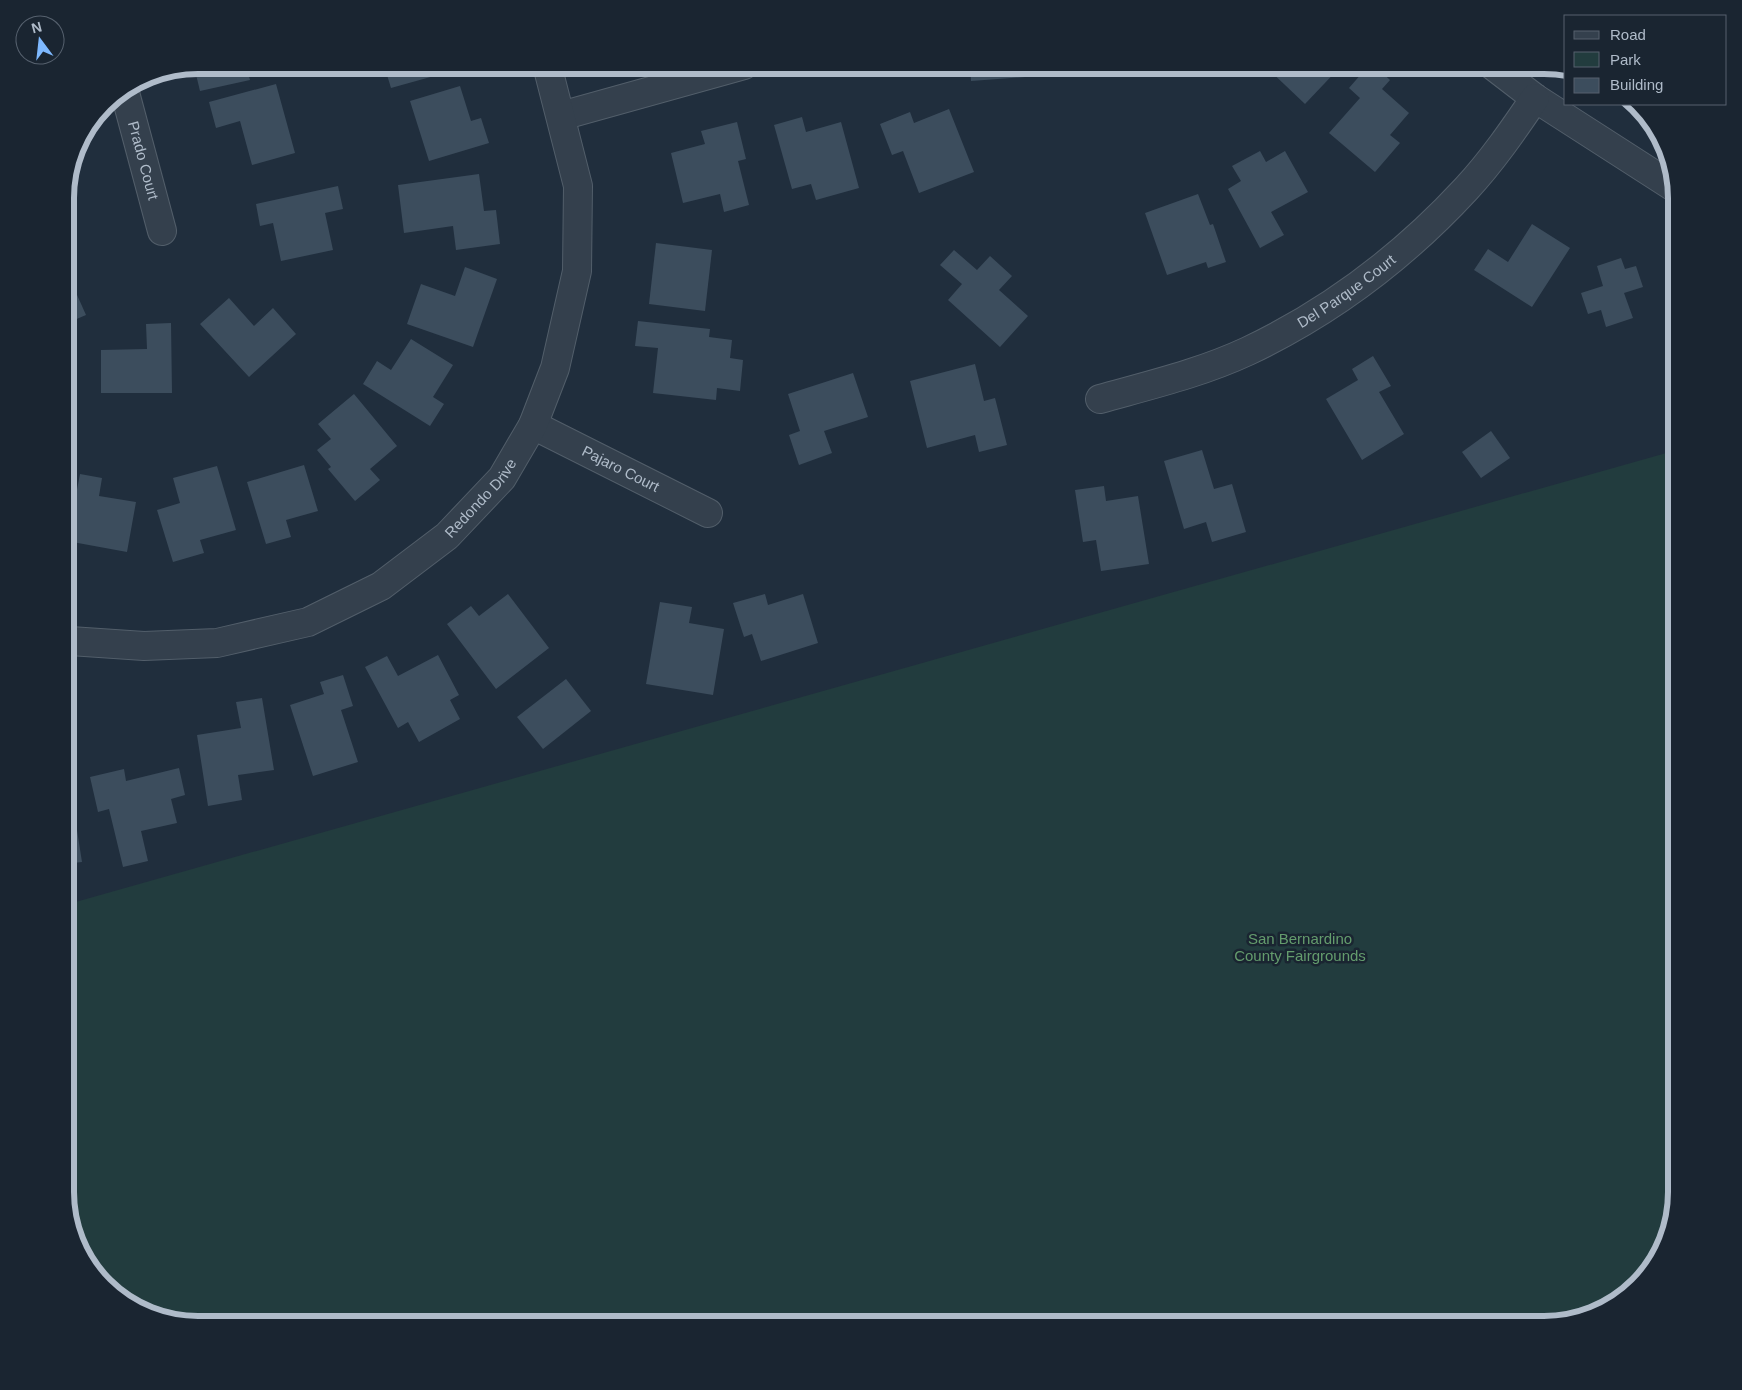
<svg xmlns="http://www.w3.org/2000/svg" width="1742" height="1390" viewBox="0 0 1742 1390" font-family="Helvetica,sans-serif">
	<rect width="100%" height="100%" fill="#202e3d"/>
	<!-- green -->
	<path fill="#223c3e" d="M1677,450V1192L1670,1235L1644,1279L1603,1311L1544,1325H198L155,1318L111,1292L79,1251L65,1200V905Z"/>
	<!-- building -->
	<g fill="#3c4d5d">
		<path d="M198,65H246L250,80L200,91L194,66Z"/>
		<path d="M384,65H470V66L391,88Z"/>
		<path d="M970,65H1037L1038,76L971,81Z"/>
		<path d="M1264,65H1342L1305,104Z"/>
		<path d="M1369,65H1374L1390,80L1382,89L1409,113L1390,135L1400,143L1375,172L1329,133L1360,98L1349,88Z"/>
		<path d="M276,84L295,153L252,165L240,121L216,128L209,102Z"/>
		<path d="M460,86L471,121L481,118L489,143L429,161L410,101Z"/>
		<path d="M949,109L974,172L919,193L903,151L892,155L880,124L910,112L914,123Z"/>
		<path d="M802,117L806,132L841,122L859,188L816,200L811,184L792,189L774,125Z"/>
		<path d="M737,122L746,159L738,161L749,205L724,212L720,194L683,203L671,153L705,144L701,131Z"/>
		<path d="M1260,151L1266,162L1285,151L1308,192L1271,212L1284,235L1260,248L1228,189L1241,181L1232,166Z"/>
		<path d="M479,174L484,211L496,210L500,244L456,250L453,226L404,233L398,185Z"/>
		<path d="M338,186L343,209L325,213L333,250L281,261L273,223L260,226L256,204Z"/>
		<path d="M1198,194L1210,225L1213,224L1226,262L1208,268L1206,262L1167,275L1145,213Z"/>
		<path d="M1532,224L1570,248L1532,307L1474,270L1488,249L1508,262Z"/>
		<path d="M656,243L712,250L705,311L649,304Z"/>
		<path d="M954,250L977,270L990,256L1012,276L999,290L1028,316L1000,347L948,300L962,284L940,265Z"/>
		<path d="M1621,258L1625,269L1636,266L1643,287L1624,293L1633,318L1606,327L1601,310L1588,314L1581,293L1603,286L1597,266Z"/>
		<path d="M465,267L497,279L473,347L407,324L421,284L455,296Z"/>
		<path d="M65,268L86,315L65,324Z"/>
		<path d="M229,298L254,326L273,308L296,334L249,377L200,324Z"/>
		<path d="M638,321L710,329L709,337L732,340L730,358L743,360L740,391L717,388L716,400L653,393L658,348L635,346Z"/>
		<path d="M171,323L172,393H101V350L147,349L146,324Z"/>
		<path d="M411,339L453,365L433,397L444,404L430,426L363,384L377,361L391,370Z"/>
		<path d="M1373,356L1391,386L1379,392L1404,434L1362,460L1326,399L1358,380L1352,369Z"/>
		<path d="M975,364L984,401L995,398L1007,445L979,452L975,435L927,448L910,381Z"/>
		<path d="M853,373L868,417L824,431L832,453L799,465L789,435L800,431L788,394Z"/>
		<path d="M354,394L397,446L370,469L380,480L355,501L328,469L331,467L317,450L331,439L318,424Z"/>
		<path d="M1491,431L1510,458L1481,478L1462,452Z"/>
		<path d="M1202,450L1214,489L1232,484L1246,532L1212,542L1206,522L1184,529L1164,461Z"/>
		<path d="M304,465L318,511L286,520L291,537L266,544L247,482Z"/>
		<path d="M217,466L236,530L200,540L204,553L173,562L157,510L180,503L173,478Z"/>
		<path d="M80,474L102,478L99,496L136,502L127,552L67,541Z"/>
		<path d="M1104,486L1106,501L1138,496L1149,564L1101,571L1096,540L1083,542L1075,490Z"/>
		<path d="M508,594L549,648L496,689L447,624L471,606L479,616Z"/>
		<path d="M765,594L768,605L803,594L818,643L761,661L752,634L744,637L733,603Z"/>
		<path d="M660,602L692,607L689,623L724,629L713,695L646,684Z"/>
		<path d="M438,655L459,695L450,700L460,719L419,742L408,722L398,728L365,667L387,656L398,676Z"/>
		<path d="M343,675L353,706L341,710L358,762L313,776L290,705L324,694L320,682Z"/>
		<path d="M566,679L591,711L543,749L517,717Z"/>
		<path d="M262,698L274,770L238,775L242,800L208,806L197,735L241,728L236,702Z"/>
		<path d="M179,768L185,795L171,799L177,823L141,831L148,861L123,867L109,809L98,812L90,777L124,769L126,781Z"/>
		<path d="M69,779L82,862L65,864V780Z"/>
	</g>
	<g fill="none" stroke-linecap="round" stroke-linejoin="round">
		<defs>
			<g id="street">
				<path d="M1492,65L1535,98L1675,188"/>
				<path id="s1" d="M124,89L162,231"/>
				<path d="M561,116L744,65"/>
				<path id="s2" d="M1100,399C1150,385 1201,373 1248,351C1330,312 1404,256 1466,189C1492,161 1514,129 1535,98"/>
				<path id="s3" d="M533,425L708,513"/>
				<path id="s4" d="M65,639L70,641L144,646L217,643L308,622L381,586L447,536L502,478L533,425L555,368L577,271L578,186L547,65"/>
			</g>
		</defs>
		<!-- street casing -->
		<use href="#street" stroke="#525e6a" stroke-width="30"/>
		<!-- street -->
		<use href="#street" stroke="#34404d" stroke-width="28"/>
	</g>
	<g text-anchor="middle" stroke-width="5" stroke-linejoin="round" paint-order="stroke">
		<!-- street labels -->
		<g font-size="15" fill="#afbbc9" stroke="#1a2531">
			<text dy="5" stroke="none"><textPath href="#s1" startOffset="74">Prado Court</textPath></text>
			<text dy="5" stroke="none"><textPath href="#s2" startOffset="271">Del Parque Court</textPath></text>
			<text dy="5" stroke="none"><textPath href="#s3" startOffset="98">Pajaro Court</textPath></text>
			<text dy="5" stroke="none"><textPath href="#s4" startOffset="461">Redondo Drive</textPath></text>
		</g>
		<!-- park labels -->
		<g font-size="15" fill="#649c6d" stroke="#1a2531">
			<text x="1300" y="944">San Bernardino<tspan x="1300" dy="17">County Fairgrounds</tspan></text>
		</g>
	</g>
	<!-- crop -->
	<path d="M0 0H1742V1390H0ZM198 74H1544A124 124 0 0 1 1668 198V1192A124 124 0 0 1 1544 1316H198A124 124 0 0 1 74 1192V198A124 124 0 0 1 198 74Z" fill="#1a2531" fill-rule="evenodd"/>
	<path fill="none" stroke="#afbbc9" stroke-width="6" d="M198 74H1544A124 124 0 0 1 1668 198V1192A124 124 0 0 1 1544 1316H198A124 124 0 0 1 74 1192V198A124 124 0 0 1 198 74Z"/>
	<!-- legend -->
	<rect x="1564" y="15" width="162" height="90" fill="#1a2531" stroke="#56616e"/>
	<rect x="1574" y="31" width="25" height="8" fill="#34404d" stroke="#56616e"/>
	<text x="1610" y="40" font-size="15" fill="#afbbc9">Road</text>
	<rect x="1574" y="52" width="25" height="15" fill="#223c3e" stroke="#56616e"/>
	<text x="1610" y="65" font-size="15" fill="#afbbc9">Park</text>
	<rect x="1574" y="78" width="25" height="15" fill="#3c4d5d" stroke="#56616e"/>
	<text x="1610" y="90" font-size="15" fill="#afbbc9">Building</text>
	<!-- north arrow -->
	<g transform="translate(40 40) rotate(345)"><circle r="24" fill="#1a2531" stroke="#56616e"/>
	<path d="M0-4L9 19L0 12L-9 19Z" fill="#7eb9ff"/>
	<text y="-8" font-size="14" font-weight="bold" text-anchor="middle" fill="#afbbc9">N</text>
	</g>
</svg>
